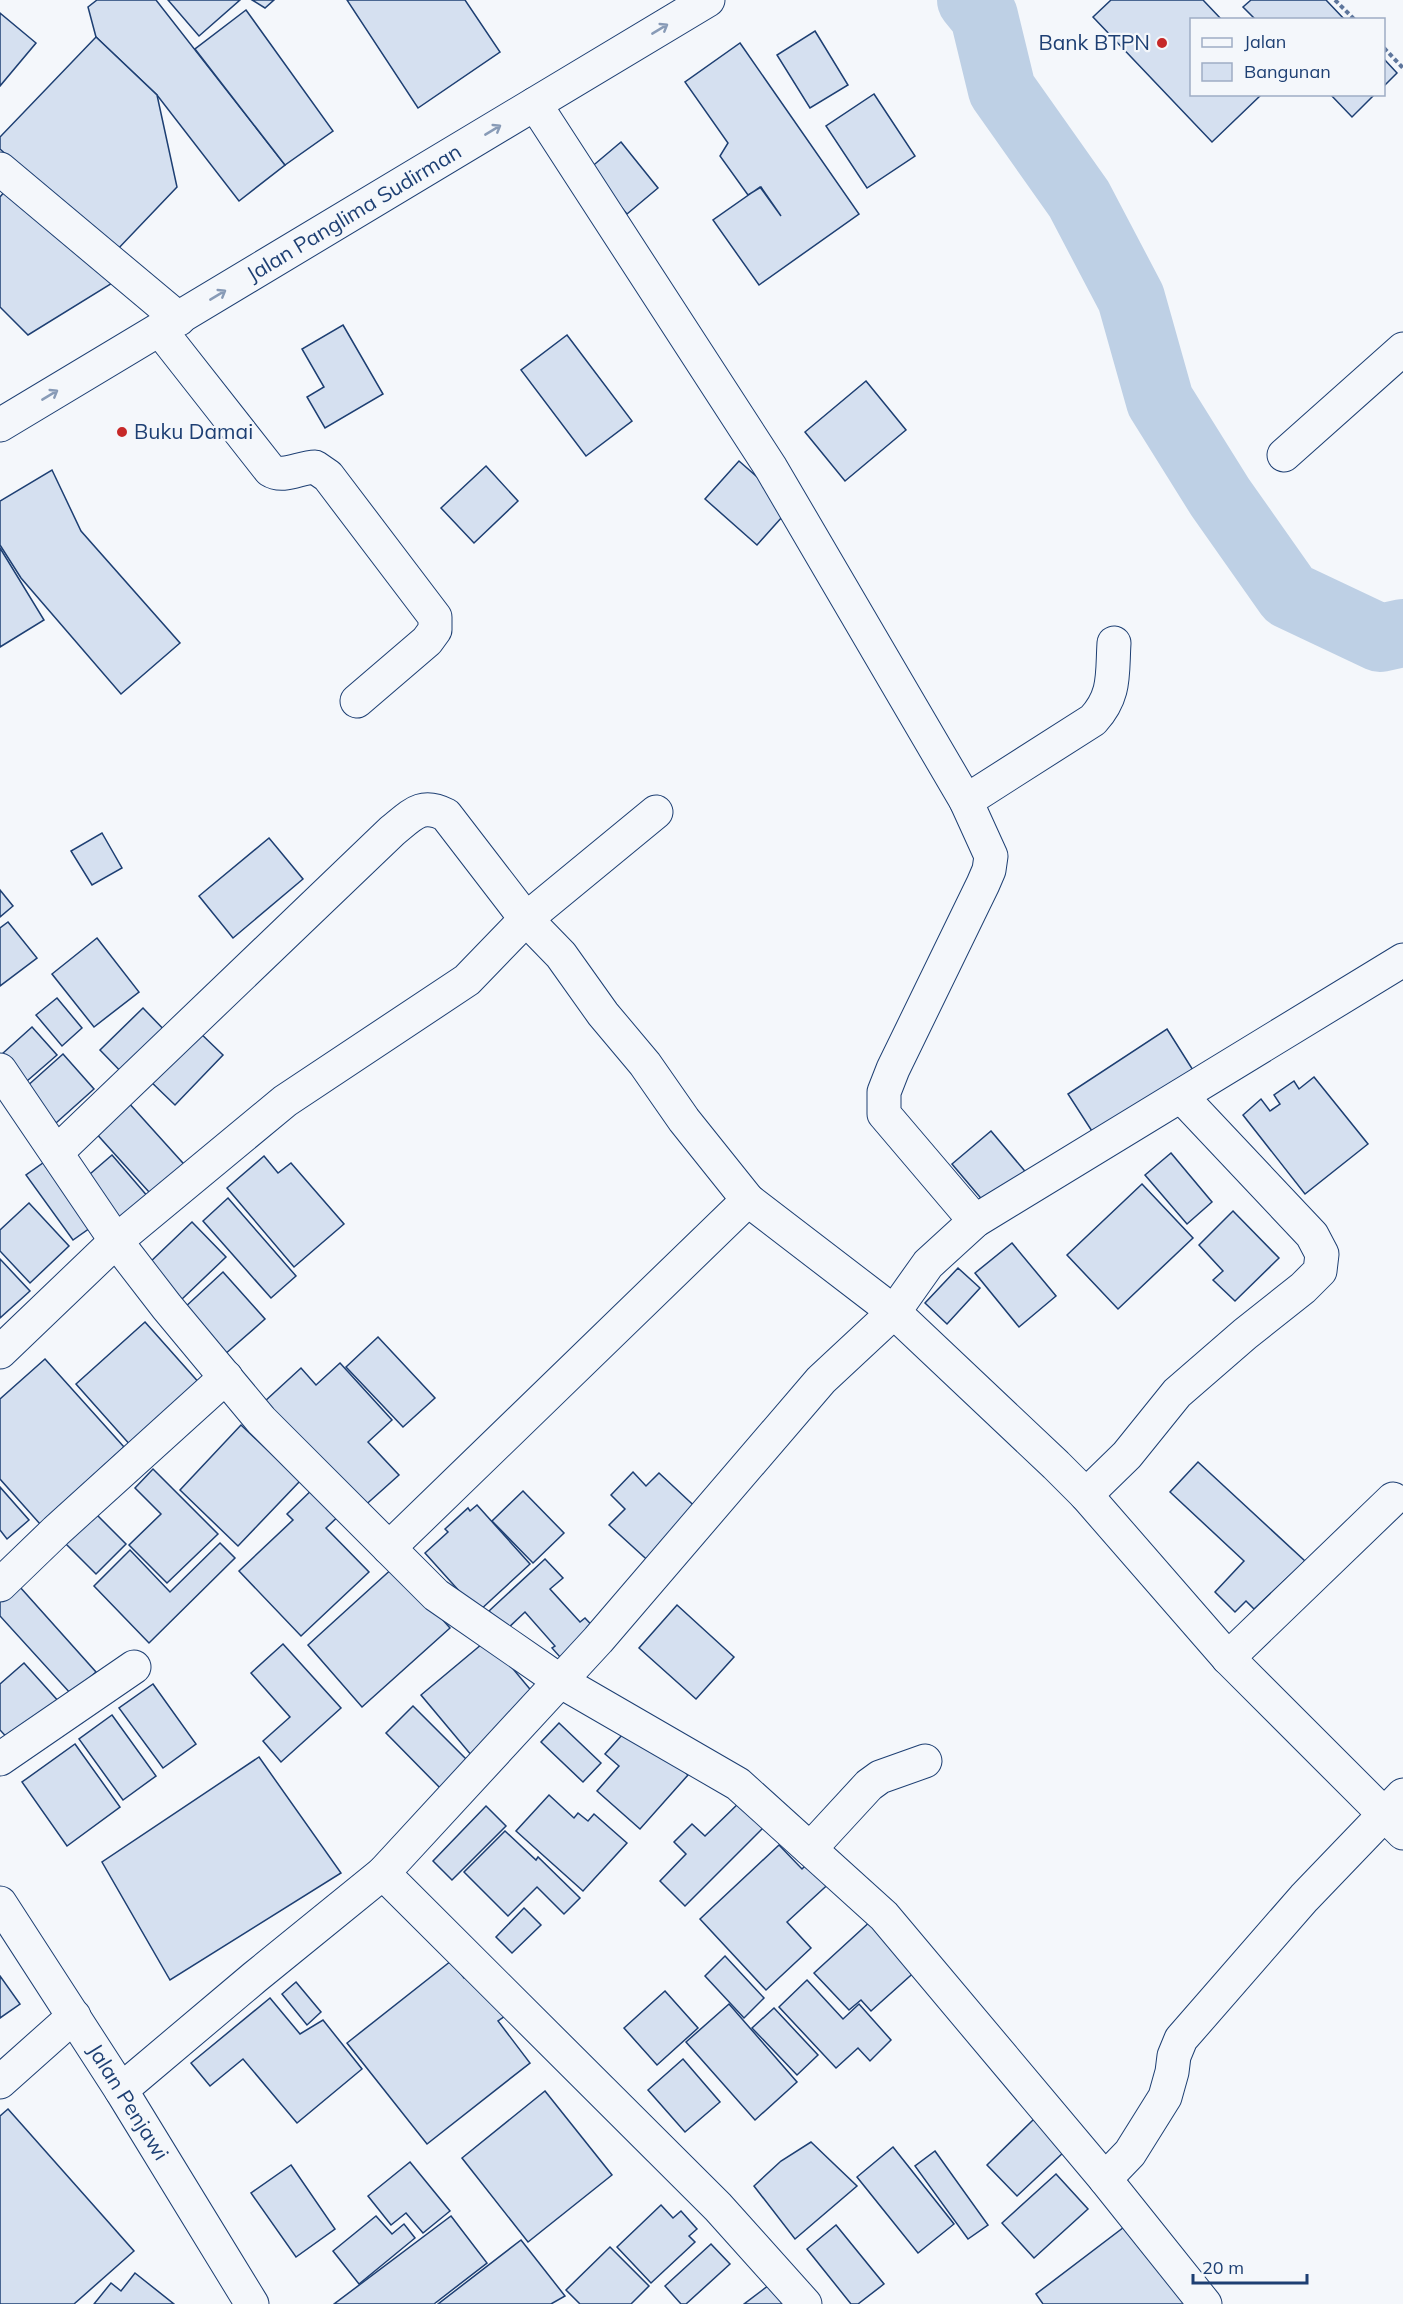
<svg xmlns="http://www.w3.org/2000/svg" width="1403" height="2304" viewBox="0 0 1403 2304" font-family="Mulish,sans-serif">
	<rect width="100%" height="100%" fill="#f4f7fb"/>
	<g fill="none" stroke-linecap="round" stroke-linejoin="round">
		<!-- river -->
		<path stroke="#bed0e5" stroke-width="68" d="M971,0L984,16L1002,90L1079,199L1131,298L1160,401L1220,497L1289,595L1380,638L1403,633"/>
	</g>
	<!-- building -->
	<g fill="#d5e0f0" stroke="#1d3f73" stroke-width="1.5">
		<path d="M97,0H156L285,165L239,201L157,95L96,37L88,7Z"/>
		<path d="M168,0H240L199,36Z"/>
		<path d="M252,0H274L265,8Z"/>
		<path d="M347,0H465L500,52L418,108Z"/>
		<path d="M1111,0H1203L1222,20H1192V94H1262L1212,142L1093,17Z"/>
		<path d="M1251,0H1326L1345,20H1256L1243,7Z"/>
		<path d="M246,10L333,131L285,165L195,49Z"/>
		<path d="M0,13L36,43L0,86Z"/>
		<path d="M815,31L848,85L810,108L777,55Z"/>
		<path d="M96,37L157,95L177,187L115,252L0,149V137Z"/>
		<path d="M740,43L859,214L759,285L713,220L760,187L781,216L761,187L748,195L720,156L728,143L685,82Z"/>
		<path d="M1384,59L1397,73L1384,86Z"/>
		<path d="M874,94L915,156L867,188L826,126Z"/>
		<path d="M1330,94H1375L1352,117Z"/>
		<path d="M621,142L658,188L627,214L589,169Z"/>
		<path d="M6,190L114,282L28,335L0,307V197Z"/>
		<path d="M343,325L383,394L325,428L307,397L324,387L302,349Z"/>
		<path d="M567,335L632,421L586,456L521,370Z"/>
		<path d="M866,381L906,430L845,481L805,432Z"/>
		<path d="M739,461L791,507L757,545L705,499Z"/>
		<path d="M486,466L518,501L474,543L441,508Z"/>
		<path d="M52,470L81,531L180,643L121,694L21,578L0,545V501Z"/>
		<path d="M0,548L44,620L0,647Z"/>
		<path d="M102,833L122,868L92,885L71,851Z"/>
		<path d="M269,838L303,879L233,938L199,896Z"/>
		<path d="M0,890L13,906L0,917Z"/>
		<path d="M8,922L37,958L0,986V928Z"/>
		<path d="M97,938L139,992L94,1027L52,974Z"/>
		<path d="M57,998L82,1028L62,1046L36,1015Z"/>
		<path d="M143,1008L172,1038L129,1080L100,1050Z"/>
		<path d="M32,1027L57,1055L27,1081L2,1054Z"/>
		<path d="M195,1028L223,1055L175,1105L147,1078Z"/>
		<path d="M1167,1029L1198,1078L1099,1142L1068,1094Z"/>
		<path d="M63,1054L94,1089L56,1123L25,1088Z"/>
		<path d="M1314,1077L1368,1144L1305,1194L1243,1115L1261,1099L1270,1111L1280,1104L1274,1095L1294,1081L1299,1089Z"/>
		<path d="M127,1101L191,1172L158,1202L94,1131Z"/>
		<path d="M991,1131L1029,1176L990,1209L952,1164Z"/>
		<path d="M1171,1153L1212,1202L1187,1224L1145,1175Z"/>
		<path d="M112,1155L155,1205L127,1230L83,1180Z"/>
		<path d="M264,1156L278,1173L291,1163L344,1224L294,1267L227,1188Z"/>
		<path d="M50,1158L97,1223L73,1240L26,1175Z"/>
		<path d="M1142,1184L1193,1238L1118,1309L1067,1255Z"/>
		<path d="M228,1198L296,1276L271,1298L203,1221Z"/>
		<path d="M29,1203L69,1246L30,1283L0,1251V1230Z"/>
		<path d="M1233,1211L1279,1258L1235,1301L1213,1280L1223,1271L1199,1245Z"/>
		<path d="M192,1222L226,1257L181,1300L147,1265Z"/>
		<path d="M1012,1243L1056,1296L1019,1327L975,1273Z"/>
		<path d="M0,1259L30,1291L0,1318Z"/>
		<path d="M958,1268L980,1288L947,1324L925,1303Z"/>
		<path d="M223,1272L265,1319L224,1355L183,1309Z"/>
		<path d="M145,1322L201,1385L132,1447L76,1384Z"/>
		<path d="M378,1337L435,1398L403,1427L346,1367Z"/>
		<path d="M45,1359L124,1447L40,1524L0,1479V1399Z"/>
		<path d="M340,1363L392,1420L368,1442L399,1475L361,1509L264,1402L301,1368L316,1385Z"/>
		<path d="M241,1425L300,1481L238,1546L180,1490Z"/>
		<path d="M1198,1462L1305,1561L1254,1609L1246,1601L1235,1612L1215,1592L1244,1561L1170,1492Z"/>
		<path d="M153,1469L218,1534L167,1583L129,1545L161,1514L135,1488Z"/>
		<path d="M633,1472L646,1486L659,1473L704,1515L655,1567L609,1525L625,1509L611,1495Z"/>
		<path d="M319,1483L345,1510L326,1528L369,1572L301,1636L239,1571L293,1520L287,1514Z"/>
		<path d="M0,1487L29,1520L7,1539L0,1530Z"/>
		<path d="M523,1491L564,1533L533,1563L492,1521Z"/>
		<path d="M477,1505L530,1564L478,1612L425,1553L448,1532L445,1529L468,1508L470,1511Z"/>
		<path d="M96,1514L126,1544L96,1574L66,1544Z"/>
		<path d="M220,1543L235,1558L149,1643L94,1586L130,1550L170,1592Z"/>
		<path d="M545,1559L563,1578L550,1589L580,1622L585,1618L601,1635L568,1666L552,1648L555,1646L525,1612L506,1630L489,1611Z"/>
		<path d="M395,1566L450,1628L362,1707L308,1645Z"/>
		<path d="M11,1577L96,1672L71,1694L0,1616V1587Z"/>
		<path d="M677,1605L734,1657L696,1699L639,1648Z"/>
		<path d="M488,1639L539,1700L472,1756L421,1695Z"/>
		<path d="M283,1644L341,1708L281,1762L263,1741L290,1717L251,1673Z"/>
		<path d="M24,1663L60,1703L13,1744L0,1730V1684Z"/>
		<path d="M153,1684L196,1744L163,1768L119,1708Z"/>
		<path d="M413,1706L473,1766L445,1793L386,1733Z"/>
		<path d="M112,1715L156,1776L123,1800L79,1739Z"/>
		<path d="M559,1723L601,1763L583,1782L541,1742Z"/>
		<path d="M631,1725L688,1775L640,1829L597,1791L619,1766L605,1754Z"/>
		<path d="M75,1744L120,1807L67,1846L22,1782Z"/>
		<path d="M259,1757L341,1873L170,1980L102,1862Z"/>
		<path d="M549,1795L574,1818L578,1813L588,1821L594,1814L627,1843L583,1891L516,1831Z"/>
		<path d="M744,1798L768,1823L685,1906L660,1881L686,1854L674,1842L692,1824L705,1836Z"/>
		<path d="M486,1806L506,1826L452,1880L433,1861Z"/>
		<path d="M505,1831L536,1860L538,1857L580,1898L564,1914L537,1887L508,1916L464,1872Z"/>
		<path d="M779,1845L802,1869L815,1856L835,1878L787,1922L811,1948L766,1990L700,1919Z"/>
		<path d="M524,1908L541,1925L512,1953L496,1937Z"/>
		<path d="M873,1919L919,1968L871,2011L861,2000L849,2010L814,1973Z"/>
		<path d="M725,1956L764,1998L744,2018L705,1976Z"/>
		<path d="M451,1961L464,1978L471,1972L505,2016L498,2021L530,2063L427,2144L347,2043Z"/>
		<path d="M0,1976L20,2004L0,2018Z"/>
		<path d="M807,1980L843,2019L859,2004L891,2040L870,2061L858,2048L836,2068L779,2007Z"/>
		<path d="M296,1982L321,2012L307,2025L282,1994Z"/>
		<path d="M665,1991L698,2028L657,2065L624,2028Z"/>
		<path d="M270,1998L300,2034L323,2020L362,2069L297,2123L243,2059L210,2086L191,2063Z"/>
		<path d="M729,2004L797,2082L755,2120L686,2042Z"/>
		<path d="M774,2008L818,2055L797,2075L752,2028Z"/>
		<path d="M683,2059L720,2102L685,2132L648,2090Z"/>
		<path d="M545,2091L612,2175L528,2242L462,2158Z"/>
		<path d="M8,2109L134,2251L74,2304H0V2116Z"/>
		<path d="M1034,2119L1065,2151L1017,2196L987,2165Z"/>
		<path d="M811,2142L857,2186L795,2239L754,2186L781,2161Z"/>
		<path d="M893,2147L954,2224L918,2253L857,2177Z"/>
		<path d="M935,2151L988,2225L968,2239L915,2166Z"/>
		<path d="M410,2162L450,2211L423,2233L406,2213L391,2225L368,2196Z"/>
		<path d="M291,2165L335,2229L296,2257L251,2193Z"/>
		<path d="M1056,2174L1088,2209L1034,2258L1002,2223Z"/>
		<path d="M661,2205L673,2218L681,2211L697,2229L689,2236L695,2242L651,2283L617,2247Z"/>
		<path d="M376,2216L392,2234L404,2224L415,2238L359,2284L333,2251Z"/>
		<path d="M451,2216L487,2263L434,2304H334Z"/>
		<path d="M1132,2221L1195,2304H1043L1036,2294Z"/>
		<path d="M836,2225L884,2284L858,2304H851L807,2249Z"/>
		<path d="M521,2240L565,2296L551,2304H438Z"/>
		<path d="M711,2244L730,2264L686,2304H681L665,2286Z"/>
		<path d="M610,2247L649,2286L631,2304H580L566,2290Z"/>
		<path d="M135,2273L174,2304H94L111,2283L121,2291Z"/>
		<path d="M773,2282L790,2304H744Z"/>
	</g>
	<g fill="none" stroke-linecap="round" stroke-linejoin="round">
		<defs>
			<g id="street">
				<path d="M535,104L771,468L966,801L991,856L989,870L983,884L893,1069L884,1092V1114L975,1221"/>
				<path d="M0,169L179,319"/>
				<path d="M160,330L270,470C284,479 300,467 315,467L328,476L435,617V630L427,641L357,701"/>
				<path d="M1284,455L1403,349"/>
				<path d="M966,801L1093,720C1116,695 1112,674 1114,643"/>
				<path d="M0,1070L116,1241L167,1307L261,1420L436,1595L560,1681L738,1784L884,1916L1105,2179L1205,2304"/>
				<path d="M57,1152L392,831C412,815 421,802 446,815L526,919L656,812"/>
				<path d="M0,1352L116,1241L285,1101L467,980L526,919L561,955L603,1014L645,1064L684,1120L748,1200L894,1312L1056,1465L1086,1495L1228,1658L1403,1833"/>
				<path d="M1086,1495L1127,1455L1177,1393L1245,1334L1303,1288L1320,1271L1322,1254L1312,1235L1181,1096"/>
				<path d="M389,1548L748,1200"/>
				<path d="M0,1585L56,1531L226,1377"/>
				<path d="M1228,1658L1393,1499"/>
				<path d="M0,1759L134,1667"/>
				<path d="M810,1849L869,1785L880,1777L925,1761"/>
				<path d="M383,1873L718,2207L805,2304"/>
				<path d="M121,2090L255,1977L383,1873L598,1640L821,1380L894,1312L928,1264L975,1221L1403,960"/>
				<path d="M1105,2179L1130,2153L1165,2097L1172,2072L1174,2056L1181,2039L1304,1898L1403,1795"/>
			</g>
			<g id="secondary">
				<path d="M0,425L708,0"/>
				<path d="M0,1903L121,2090L252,2304"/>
				<path d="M0,2082L74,2016"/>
			</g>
		</defs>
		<!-- street casing -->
		<use href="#street" stroke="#1d3f73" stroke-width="35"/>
		<!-- secondary casing -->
		<use href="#secondary" stroke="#1d3f73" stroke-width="35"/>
		<!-- path -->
		<g stroke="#5e769c" stroke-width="4" stroke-dasharray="4.5 3" stroke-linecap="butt">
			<path d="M1335,0L1355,20"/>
			<path d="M1384,48L1403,68"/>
		</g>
		<!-- street -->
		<use href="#street" stroke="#f4f7fb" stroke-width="33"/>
		<!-- secondary -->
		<use href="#secondary" stroke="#f4f7fb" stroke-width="33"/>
	</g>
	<!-- one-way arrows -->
	<defs><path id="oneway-shaft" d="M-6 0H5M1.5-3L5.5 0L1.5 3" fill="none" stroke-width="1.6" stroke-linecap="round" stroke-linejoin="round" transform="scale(1.5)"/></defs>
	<g stroke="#889bb7">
		<use href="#oneway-shaft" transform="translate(660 29) rotate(-31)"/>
		<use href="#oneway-shaft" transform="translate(493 130) rotate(-31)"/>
		<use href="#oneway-shaft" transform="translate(218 295) rotate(-31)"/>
		<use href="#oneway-shaft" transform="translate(50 395) rotate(-31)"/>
	</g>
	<!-- markers -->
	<g fill="#c62828" stroke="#f4f7fb" stroke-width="2">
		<circle cx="1162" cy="43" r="6"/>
		<circle cx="122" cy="432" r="6"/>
	</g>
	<g text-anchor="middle" stroke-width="4.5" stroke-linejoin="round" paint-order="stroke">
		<!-- poi labels -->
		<g font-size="21" fill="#1d3f73" stroke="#f4f7fb" text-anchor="end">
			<text x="1150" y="50">Bank BTPN</text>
			<text x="134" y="439" text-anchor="start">Buku Damai</text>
		</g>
		<!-- street labels -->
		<g font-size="21" fill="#1d3f73" stroke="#f4f7fb">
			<text transform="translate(354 213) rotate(-31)" y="7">Jalan Panglima Sudirman</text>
			<text transform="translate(128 2102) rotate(58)" y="7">Jalan Penjawi</text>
		</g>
	</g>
	<!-- legend -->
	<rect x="1190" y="18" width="195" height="78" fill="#f4f7fb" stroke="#9eadc5" stroke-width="1.5"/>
	<rect x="1202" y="38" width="30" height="9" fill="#f4f7fb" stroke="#9eadc5" stroke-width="1.5"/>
	<text x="1244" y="48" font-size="18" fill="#1d3f73">Jalan</text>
	<rect x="1202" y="63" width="30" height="18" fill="#d5e0f0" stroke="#9eadc5" stroke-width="1.5"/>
	<text x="1244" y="78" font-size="18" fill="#1d3f73">Bangunan</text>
	<!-- scale -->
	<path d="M1193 2274v9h114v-9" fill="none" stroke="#1d3f73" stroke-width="3"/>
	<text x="1202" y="2274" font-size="18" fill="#1d3f73" stroke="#f4f7fb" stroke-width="4.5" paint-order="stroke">20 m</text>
</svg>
